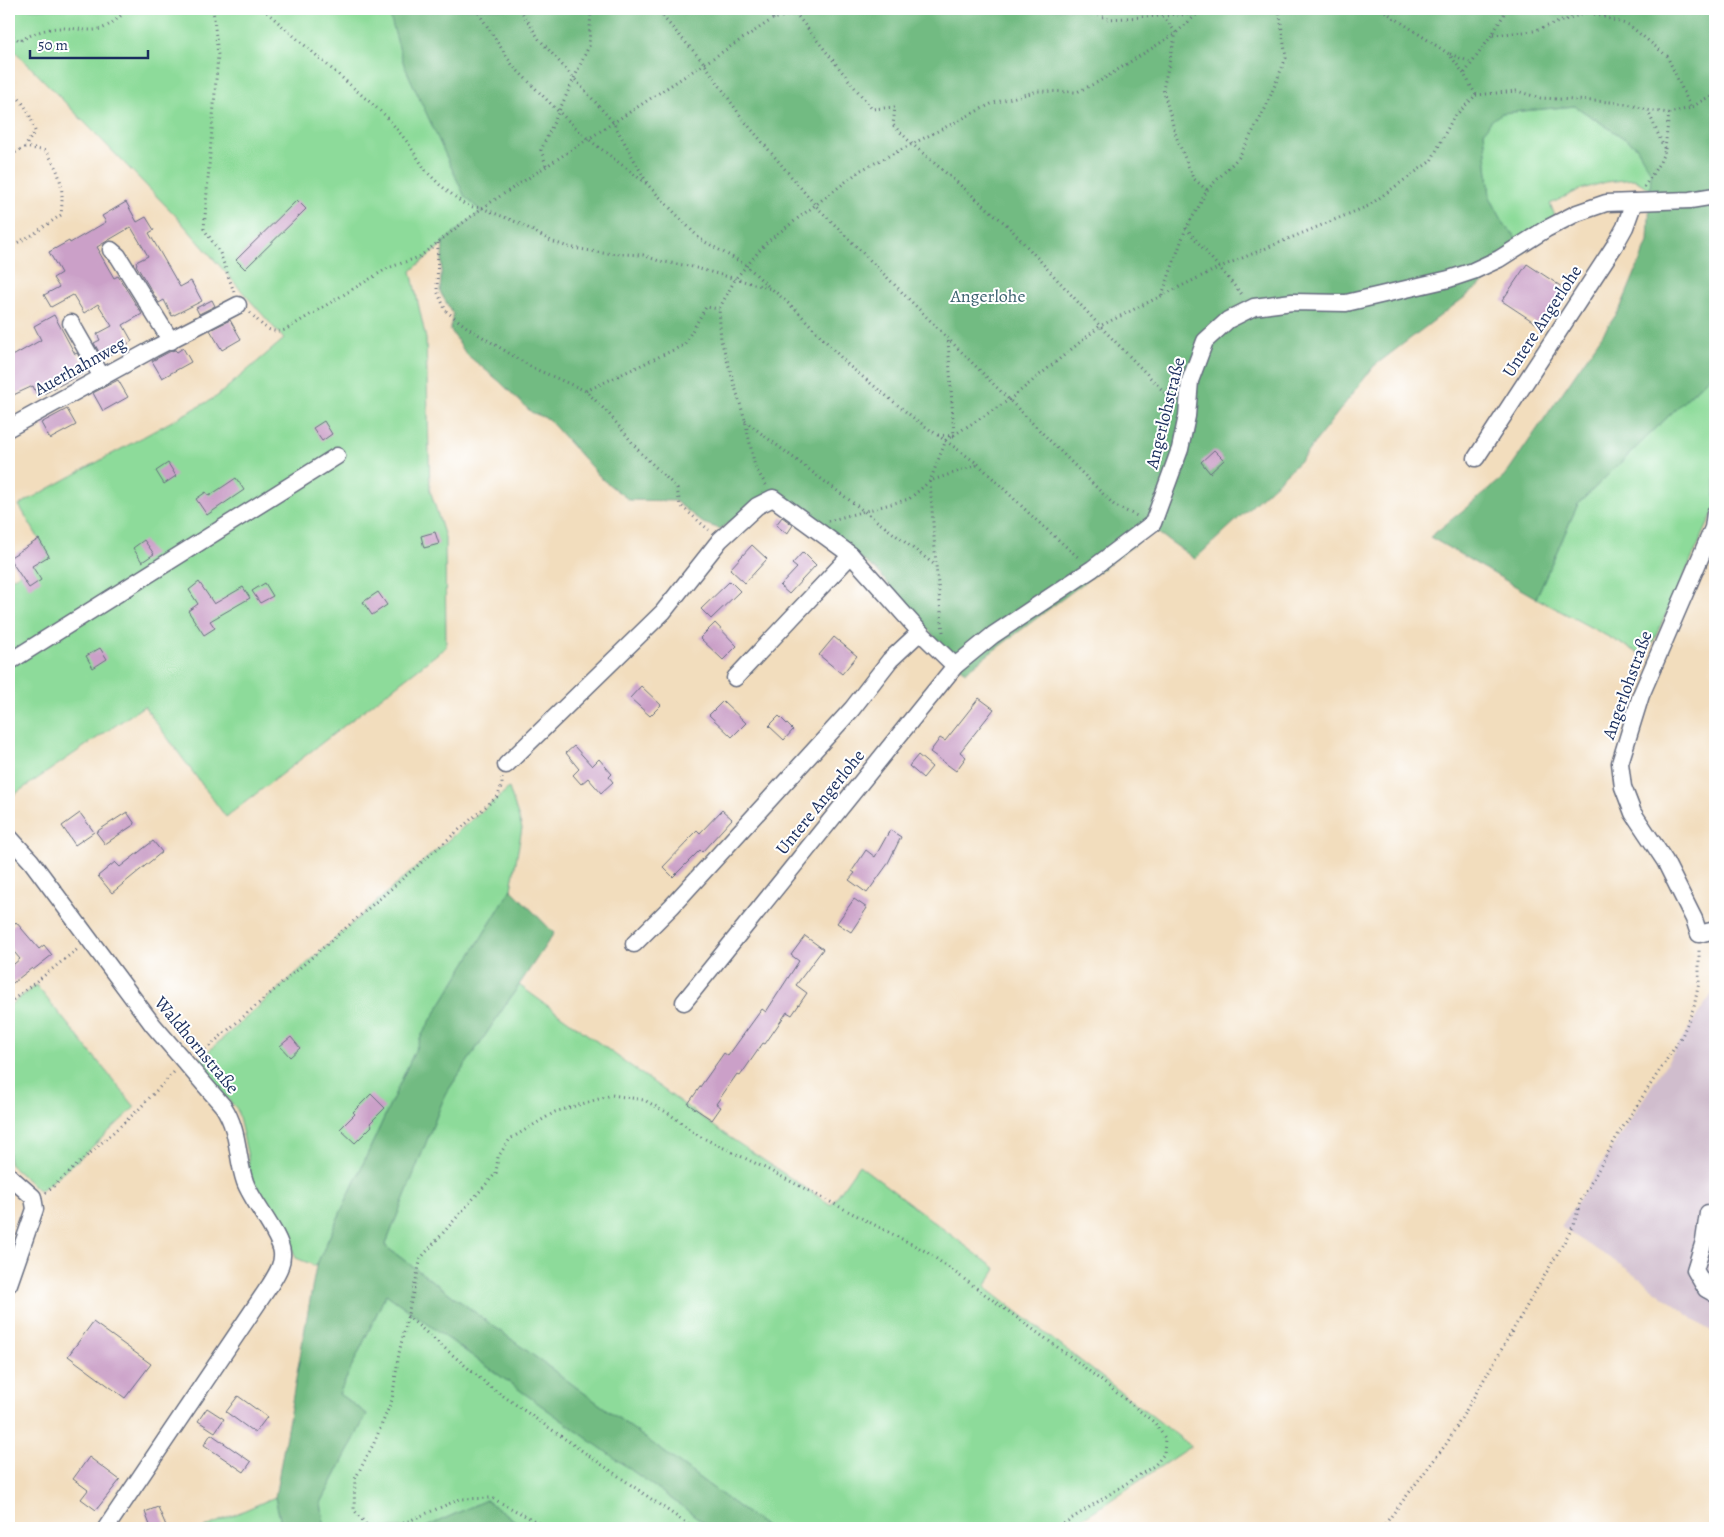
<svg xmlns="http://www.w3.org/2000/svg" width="1724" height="1537" viewBox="0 0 1724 1537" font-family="Alegreya,serif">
	<rect width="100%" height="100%" fill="#fff"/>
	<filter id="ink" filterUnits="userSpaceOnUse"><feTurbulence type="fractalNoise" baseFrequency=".02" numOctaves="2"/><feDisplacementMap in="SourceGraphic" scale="10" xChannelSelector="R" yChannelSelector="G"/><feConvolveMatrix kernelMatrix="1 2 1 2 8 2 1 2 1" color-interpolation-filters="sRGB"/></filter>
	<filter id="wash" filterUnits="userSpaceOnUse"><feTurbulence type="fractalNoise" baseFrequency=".0096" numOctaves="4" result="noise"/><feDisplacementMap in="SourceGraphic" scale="20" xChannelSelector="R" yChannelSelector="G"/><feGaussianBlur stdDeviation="1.12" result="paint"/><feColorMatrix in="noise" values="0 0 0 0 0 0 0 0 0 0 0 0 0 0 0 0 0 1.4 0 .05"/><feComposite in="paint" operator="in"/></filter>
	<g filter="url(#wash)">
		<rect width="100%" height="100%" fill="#f2ddbd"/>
		<!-- industrial -->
		<path fill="#d0bdcd" d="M1715,990V1335L1627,1269L1561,1227L1698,1014Z"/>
		<!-- green -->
		<g fill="#8ddb9a" stroke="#54857c">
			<path d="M9,9H388L405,65L465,197L481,211L411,271L426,339L430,490L445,537L446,647L226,817L144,706L9,798V580L49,556L19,505L216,397L284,339L175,215L9,45Z"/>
			<path d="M1575,106L1636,146L1651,171V190L1634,179L1606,182L1579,190L1550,204L1556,218L1520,242L1504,224L1490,197L1484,132L1491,120L1502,113Z"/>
			<path d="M1715,371V509L1646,657L1536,598L1578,504Z"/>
			<path d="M509,788L522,828L511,889L423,1033L316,1266L296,1258L286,1235L249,1173L248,1157L237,1109L194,1064L392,888Z"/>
			<path d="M36,985L135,1107L77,1161L40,1191L9,1164V1006Z"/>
			<path d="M519,985L726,1135L831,1205L859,1165L996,1269L985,1287L1191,1446L1102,1506L1066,1528H767L385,1246L445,1095Z"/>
			<path d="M386,1294L712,1528H525L486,1500L424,1528H325L321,1503L367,1414L339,1394Z"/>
			<path d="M275,1497L282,1528H204Z"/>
		</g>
		<!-- forest -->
		<g fill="#72bb82" stroke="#467570">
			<path d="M388,9H1715V371L1578,504L1536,598L1430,537L1504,477L1620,309L1648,242L1651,172L1636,146L1575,106L1502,113L1491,121L1484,132L1490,197L1504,224L1527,250L1374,366L1302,459L1195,559L1154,530L965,672L876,570L772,493L720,529L703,523L675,501L629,500L603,480L548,419L531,412L499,381L466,354L450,329L453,314L440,292L443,242L481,211L465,197L404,65Z"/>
			<path d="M511,889L554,933L445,1095L385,1246L767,1528H712L386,1294L339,1394L367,1414L321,1503L325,1528H282L275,1497L316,1266L423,1033Z"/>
			<path d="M486,1500L525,1528H424Z"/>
		</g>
		<g id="blocks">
			<!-- building -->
			<g fill="#cba0c8">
				<path d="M297,200L306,209L245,269L236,260Z"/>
				<path d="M126,202L137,222L146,217L154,230L149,233L180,287L191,281L202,301L172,316L164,300L159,303L136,265L137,264L136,262L148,256L131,227L97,247L100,252H99L114,278L118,276L142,314L123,325L132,341L103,359L94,343L100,340L97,334L112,326L98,304L84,313L73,295L51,307L44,295L59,287L53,278L61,273L49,252L69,241L70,243L106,222L102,216Z"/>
				<path d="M1527,264L1565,289L1540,326L1502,301Z"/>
				<path d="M212,300L215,306L199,314L196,308Z"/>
				<path d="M54,315L75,354L77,353L87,371L38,397L33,386L9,397V358L41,340L34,326Z"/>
				<path d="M230,320L241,339L222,350L210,330Z"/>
				<path d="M183,348L191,362L162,378L152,361L171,351L175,350L177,352Z"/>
				<path d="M118,380L128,397L103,411L93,393Z"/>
				<path d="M67,409L76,425L50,439L41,423Z"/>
				<path d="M324,421L332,434L322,441L313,428Z"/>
				<path d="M1214,450L1224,460L1210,473L1201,462Z"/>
				<path d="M168,463L176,476L164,484L156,471Z"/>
				<path d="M236,478L244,490L207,515L196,499L206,492L209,496Z"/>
				<path d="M782,517L793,525L787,534L776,525Z"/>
				<path d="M435,532L439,544L424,548L421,536Z"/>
				<path d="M39,539L49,556L32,566L41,580L29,588L9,558Z"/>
				<path d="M144,540L154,554L142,562L133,548Z"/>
				<path d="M752,545L767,559L745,583L730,569Z"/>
				<path d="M803,552L816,565L789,594L780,586L797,568L792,564Z"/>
				<path d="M730,581L740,591L711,619L701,609Z"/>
				<path d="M199,582L214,604L243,587L250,598L210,621L215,628L204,635L188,611L198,604L189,590Z"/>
				<path d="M265,583L273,596L260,603L252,591Z"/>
				<path d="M378,592L387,605L372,615L363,602Z"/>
				<path d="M715,623L737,646L723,660L700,638Z"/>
				<path d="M834,637L857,656L842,674L819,655Z"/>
				<path d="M100,648L107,659L93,668L86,656Z"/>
				<path d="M641,686L661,705L650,716L630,698Z"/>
				<path d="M979,698L994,709L960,752L966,757L956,771L930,752L940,738L945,741Z"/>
				<path d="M723,701L746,723L732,737L709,715Z"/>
				<path d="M779,716L793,730L784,740L769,726Z"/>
				<path d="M574,746L592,766L599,759L612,774L609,777L613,782L601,793L588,778L581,784L573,775L579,769L566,753Z"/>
				<path d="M918,755L932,767L923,778L909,766Z"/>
				<path d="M722,810L732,819L702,852L700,850L673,877L663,867L689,840L688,839L697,830L700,833Z"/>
				<path d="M127,812L135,824L105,844L96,832Z"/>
				<path d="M80,813L94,832L75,845L62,826Z"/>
				<path d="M890,830L901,837L887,865L867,893L849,880L855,873L852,871L866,850L875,857Z"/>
				<path d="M153,841L162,852L112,893L98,876L115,862L120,867Z"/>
				<path d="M854,899L867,908L851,932L837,923Z"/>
				<path d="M16,922L39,949L44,945L52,955L33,970L32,968L9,986V968L20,959L9,946V929Z"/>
				<path d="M805,936L823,949L796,985L807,993L792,1015L787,1012L765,1044L763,1043L740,1076L737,1074L716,1104L721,1107L712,1120L688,1104L724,1053L728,1056L762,1009L766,1012L799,961L791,955Z"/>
				<path d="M291,1037L300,1048L290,1057L280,1046Z"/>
				<path d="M371,1094L385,1108L370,1123L372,1126L355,1143L340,1129L355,1114L353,1112Z"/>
				<path d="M93,1322L151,1364L125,1398L68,1356Z"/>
				<path d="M238,1396L267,1417L255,1433L226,1412Z"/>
				<path d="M207,1408L224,1419L215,1432L198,1421Z"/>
				<path d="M211,1434L251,1462L244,1472L204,1445Z"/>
				<path d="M89,1457L120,1480L96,1510L81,1499L88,1490L73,1479Z"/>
				<path d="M158,1507L167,1528H151L145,1512Z"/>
			</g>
		</g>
	</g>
	<g filter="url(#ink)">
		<use href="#blocks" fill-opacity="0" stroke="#666c7f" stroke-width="1"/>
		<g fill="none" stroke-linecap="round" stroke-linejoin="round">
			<defs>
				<g id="minor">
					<path d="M111,250L118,256L171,341"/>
					<path d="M71,323L102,377"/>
					<path d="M9,428L153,349L238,305"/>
					<path d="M1476,458L1615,245L1625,227L1634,202"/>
					<path d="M1715,513L1713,528L1641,695L1620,763L1623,787L1633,813L1665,861L1694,919L1699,934L1715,930"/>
					<path d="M9,662L337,456"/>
					<path d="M735,678L851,555"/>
					<path d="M506,765L663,612L720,540L757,506L773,498L851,555L920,632L955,666"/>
					<path d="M9,837L31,861L153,1025L223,1106C240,1132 236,1156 245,1182C252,1202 281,1235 282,1253C283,1265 276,1275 270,1285L106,1528"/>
					<path d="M634,944L672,906L852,709L890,660L920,632"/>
					<path d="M684,1002L955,666L993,635L1092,569L1153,523L1180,449L1187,416L1190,381L1205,341L1228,320L1254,307L1292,302L1346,303L1449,279L1473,271L1499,259L1546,229L1577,213L1606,203L1690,200L1715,196"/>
					<path d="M9,1176L33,1197L35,1209L9,1284"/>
					<path d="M1708,1213L1704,1241L1695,1270L1706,1289L1715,1294"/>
				</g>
			</defs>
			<!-- minor casing -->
			<use href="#minor" stroke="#666c7f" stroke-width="19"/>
			<!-- path -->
			<g stroke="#666c7f" stroke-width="3" stroke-dasharray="1 4" stroke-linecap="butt">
				<path d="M213,9L218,55L204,229L220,253L234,292"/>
				<path d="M263,9L387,117L408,143L426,171L440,185L464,204L473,207L482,208L521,224L551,241L568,247L603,253L643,255L659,261L689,266L772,289L797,311L848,365L915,419L978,464L1035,519L1080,559"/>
				<path d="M476,9L513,66L558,111L587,138L648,185L700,239L746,265L770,288"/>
				<path d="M520,9L539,39L613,122L647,183"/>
				<path d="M656,9L704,63L742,118L816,206L1115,506L1137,516"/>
				<path d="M792,9L872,109L895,107L893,125L912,144L1008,226L1100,326L1174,402"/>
				<path d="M1084,9L1108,19L1196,14"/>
				<path d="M1381,9L1449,54L1464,74"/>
				<path d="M773,19L779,9"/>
				<path d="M9,33L20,41C33,33 49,27 65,28C76,28 88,32 100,29C111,26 120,16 128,9"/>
				<path d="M1493,35L1533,31L1588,12L1629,25L1667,56L1691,108"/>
				<path d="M1450,54L1473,63"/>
				<path d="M9,88C24,103 29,110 35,131L25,147L9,156"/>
				<path d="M1476,95L1517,91L1540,98L1611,102L1632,105L1647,110L1669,113L1691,108L1703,100L1715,94"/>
				<path d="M1665,149L1669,113"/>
				<path d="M546,165L541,150L589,46L591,9"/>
				<path d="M1644,187L1660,162L1665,150L1648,111"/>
				<path d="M1207,190L1239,157L1265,109L1286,58L1279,9"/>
				<path d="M1186,228L1243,296"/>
				<path d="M438,243L437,291L446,311L468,328L533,368L586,391L609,414L640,452L677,488L680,505L709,530"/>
				<path d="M9,247L32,235L61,215C64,188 61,173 46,151L25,147"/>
				<path d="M1162,295L1186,228L1198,208L1207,190L1193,178L1176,136L1163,89L1176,33L1164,17"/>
				<path d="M250,313C262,324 268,335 285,330L388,268L419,257L482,208L773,19L795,14L822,12L826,9"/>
				<path d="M586,391L684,345L706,307L719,309"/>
				<path d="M745,421L935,565"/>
				<path d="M938,435L954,436L948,340"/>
				<path d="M766,485L755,467L745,420L721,340L719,309L736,278L767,242L861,170L993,103L1038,91L1077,92L1100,81L1176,33L1197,14L1206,9"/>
				<path d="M828,521L909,499L930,481L977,465"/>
				<path d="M943,632L936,565L930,481L946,440L1009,400L1100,326L1218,268L1368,206L1431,161L1453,118L1476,95L1464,74L1492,35L1507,9"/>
				<path d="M9,1003L79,948"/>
				<path d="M198,1056L498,796L502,784V778"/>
				<path d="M46,1193L139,1109L174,1072"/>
				<path d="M407,1316L489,1386L693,1528"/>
				<path d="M369,1528L354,1510L355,1479L374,1443L392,1400L399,1353L421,1258L496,1173L498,1157L510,1139L555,1112L612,1095L644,1100L668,1113L699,1136L761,1166L927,1252L1075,1360L1155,1423L1165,1438L1164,1454L1155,1465L1057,1528"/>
				<path d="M379,1528L397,1526L460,1499L492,1498L548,1528"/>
				<path d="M1382,1528L1447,1443L1574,1225L1580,1202L1619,1133L1682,1036L1694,1007L1699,982V949"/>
			</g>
			<!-- minor -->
			<use href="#minor" stroke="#fff" stroke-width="16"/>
		</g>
	</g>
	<g text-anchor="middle" stroke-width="4" stroke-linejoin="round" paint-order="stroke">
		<!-- park labels -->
		<g font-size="18" fill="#3d6370" stroke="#fff">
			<text x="988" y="302">Angerlohe</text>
		</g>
		<!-- street labels -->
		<g font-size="18" fill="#1b2f5e" stroke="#fff">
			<text transform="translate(1542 321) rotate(-57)" y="6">Untere Angerlohe</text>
			<text transform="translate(80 366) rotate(-29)" y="6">Auerhahnweg</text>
			<text transform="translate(1165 413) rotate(-76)" y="6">Angerlohstraße</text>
			<text transform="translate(1627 685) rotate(-70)" y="6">Angerlohstraße</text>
			<text transform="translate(820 802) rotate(-51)" y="6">Untere Angerlohe</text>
			<text transform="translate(197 1045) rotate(50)" y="6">Waldhornstraße</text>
		</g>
	</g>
	<!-- margin -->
	<rect width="1724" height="1537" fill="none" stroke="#fff" stroke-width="30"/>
	<!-- scale -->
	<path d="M30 50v8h118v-8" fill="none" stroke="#1b2f5e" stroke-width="2.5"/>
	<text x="38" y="50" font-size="15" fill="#1b2f5e" stroke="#ffffff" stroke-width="4" paint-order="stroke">50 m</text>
</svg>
